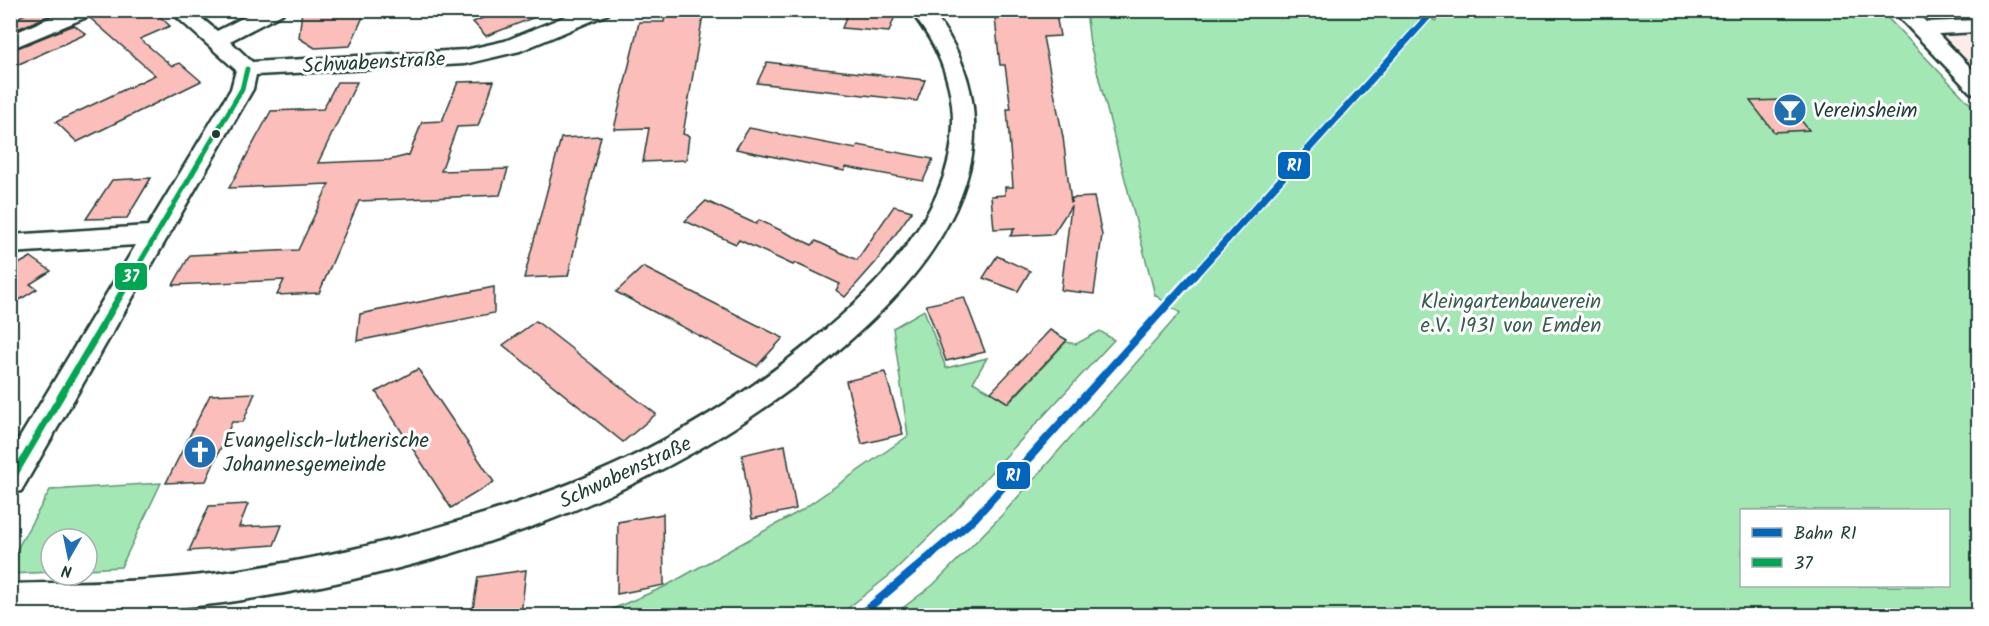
<svg xmlns="http://www.w3.org/2000/svg" width="1989" height="626" viewBox="0 0 1989 626" font-family="Kalam,sans-serif">
	<rect width="100%" height="100%" fill="#fff"/>
	<filter id="ink" filterUnits="userSpaceOnUse"><feTurbulence type="fractalNoise" baseFrequency=".0167" numOctaves="2"/><feDisplacementMap in="SourceGraphic" scale="12" xChannelSelector="R" yChannelSelector="G"/><feConvolveMatrix kernelMatrix="1 2 1 2 8 2 1 2 1" color-interpolation-filters="sRGB"/></filter>
	<g filter="url(#ink)">
		<!-- built -->
		<path fill="#feecea" d="M1902,11H1978V87L1957,67Z"/>
		<!-- green -->
		<g fill="#a3e8b4" stroke="#619274" stroke-width="1.5" fill-rule="evenodd">
			<path d="M1420,10L1418,13L1436,21L1445,10L1881,11L1978,112V615L892,616L933,585L1002,515L1180,313L1155,295L1090,44L1086,11ZM1742,510H1948V586H1742Z"/>
			<path d="M924,310L946,368L987,358L973,382L1009,403L1066,342L1076,344L1100,331L1114,340L956,510L890,575L839,615L596,616L664,587L800,511L908,436L893,328Z"/>
			<path d="M161,483L121,567L87,569V539H51V572L11,574V560L50,490Z"/>
		</g>
		<!-- building -->
		<g fill="#fbbeba" stroke="#1f3d34" stroke-width="1.5">
			<path d="M34,10L58,12L10,32V21Z"/>
			<path d="M99,10H153L170,26L140,39L172,66L180,63L201,81L77,142L56,122L155,75L90,18Z"/>
			<path d="M302,10H366L350,46L315,48L299,38Z"/>
			<path d="M503,10H548V12L486,36L473,22Z"/>
			<path d="M849,10H867L896,13L889,32L842,28Z"/>
			<path d="M703,15L683,134L689,136L686,160L643,162L649,128L614,129L639,22H664L665,17Z"/>
			<path d="M1056,15L1060,36L1043,37L1063,137L1071,203L1072,198L1094,197L1102,235L1094,294L1061,290L1071,206L1053,234L1010,236L1015,228L994,229L991,196L1005,195V187H1013L1007,109H1011L1005,65H1000L995,18Z"/>
			<path d="M74,25L86,34L10,68V51Z"/>
			<path d="M767,62L815,68L925,80L917,101L757,83Z"/>
			<path d="M494,81L478,126L457,127L441,171L508,169L500,195L359,201L319,293L277,295L284,280L173,285L190,255L298,250L329,184L229,188L271,111L323,109L337,82H357L318,163L389,160L409,155L422,122L442,121L458,82Z"/>
			<path d="M1784,100L1809,130L1774,132L1750,101Z"/>
			<path d="M749,128L856,149L858,145L933,159L923,181L846,167L844,171L736,149Z"/>
			<path d="M601,136L568,276L524,278L561,138Z"/>
			<path d="M151,178L127,218L86,219L112,180Z"/>
			<path d="M706,201L756,224L759,220L812,245L816,241L857,260L894,206L912,211L876,262L845,297L836,290L840,284L795,263L793,265L739,240L736,244L685,221Z"/>
			<path d="M997,256L1030,271L1018,291L983,278Z"/>
			<path d="M31,257L51,271L30,284L37,289L10,306V269Z"/>
			<path d="M643,267L690,291L783,338L757,366L616,292Z"/>
			<path d="M494,287V313L357,341L360,314Z"/>
			<path d="M964,297L985,352L946,361L926,305Z"/>
			<path d="M536,321L613,381L656,414L623,442L503,345Z"/>
			<path d="M1050,330L1067,340L1008,403L991,392Z"/>
			<path d="M418,369L494,482L451,508L376,392Z"/>
			<path d="M885,372L903,434L862,444L846,381Z"/>
			<path d="M255,393L243,422H232L206,481L166,483L210,395Z"/>
			<path d="M785,445L796,509L752,519L742,455Z"/>
			<path d="M248,504L239,527L282,525L274,545L189,551L209,506Z"/>
			<path d="M663,514L664,585L617,594L618,522Z"/>
			<path d="M526,570L521,615H472L478,577Z"/>
		</g>
		<g fill="none" stroke-linecap="round" stroke-linejoin="round">
			<defs>
				<g id="minor">
					<path d="M68,10H97L94,14L10,49V35Z"/>
					<path d="M169,10H192L217,31L258,10H285L282,14L230,41L252,62L465,50L505,41L581,10H611L608,14L520,51L465,64L256,75L253,89L21,491L10,495V454L136,245L10,253V235L148,226L231,89L236,70Z"/>
					<path d="M910,10H931C987,82 987,161 940,238C912,284 872,322 831,357C663,499 440,572 223,603C153,612 82,612 10,614V584C65,582 119,583 173,578C252,571 330,556 407,536C481,516 555,493 625,460C693,427 756,387 814,339C898,271 991,168 937,53C930,37 920,24 910,10Z"/>
					<path d="M1892,10H1914L1926,22L1978,20V32L1938,34L1978,75V94L1970,92Z"/>
				</g>
			</defs>
			<!-- minor casing -->
			<use href="#minor" stroke="#1f3d34" stroke-width="5"/>
			<!-- minor -->
			<use href="#minor" fill="#fff" fill-rule="evenodd"/>
			<defs>
				<path id="bus-1-far1" d="M132,276L242,89L247,69"/>
				<path id="bus-1" d="M10,482L133,274"/>
			</defs>
			<!-- bus-1-far1 casing -->
			<use href="#bus-1-far1" stroke="#fff" stroke-width="9"/>
			<!-- bus-1 casing -->
			<use href="#bus-1" stroke="#fff" stroke-width="11"/>
			<!-- bus-1-far1 -->
			<use href="#bus-1-far1" stroke="#00a651" stroke-width="5"/>
			<!-- bus-1 -->
			<use href="#bus-1" stroke="#00a651" stroke-width="7"/>
			<defs>
				<path id="rail-1-far1" d="M1194,276L1434,10"/>
				<path id="rail-1" d="M859,616L974,519L1195,274"/>
			</defs>
			<!-- rail-1-far1 casing -->
			<use href="#rail-1-far1" stroke="#fff" stroke-width="10"/>
			<!-- rail-1 casing -->
			<use href="#rail-1" stroke="#fff" stroke-width="13"/>
			<!-- rail-1-far1 -->
			<use href="#rail-1-far1" stroke="#0065bd" stroke-width="7"/>
			<!-- rail-1 -->
			<use href="#rail-1" stroke="#0065bd" stroke-width="8"/>
		</g>
	</g>
	<!-- icons -->
	<defs>
		<symbol id="bar-disc" viewBox="-11 -11 22 22"><circle r="9.5" fill="#1f6fb2" stroke="#fff"/><path d="M-6-5H6L.8 .8V4.5H3.5V6h-7V4.5H-.8V.8Z" fill="#fff"/></symbol>
		<symbol id="church-disc" viewBox="-11 -11 22 22"><circle r="9.5" fill="#1f6fb2" stroke="#fff"/><path d="M-1.2-6h2.4v3.5h3.3v2.4h-3.3V6h-2.4V-.1h-3.3v-2.4h3.3Z" fill="#fff"/></symbol>
	</defs>
	<g fill-rule="evenodd">
		<use href="#bar-disc" x="1771" y="91" width="38" height="38"/>
		<use href="#church-disc" x="181" y="433" width="38" height="38"/>
	</g>
	<!-- markers -->
	<circle fill="#1f3d34" stroke="#fff" stroke-width="2" cx="216" cy="134" r="5"/>
	<g text-anchor="middle" stroke-width="6" stroke-linejoin="round" paint-order="stroke">
		<!-- street labels -->
		<g font-size="21" fill="#1f3d34" stroke="#fff">
			<text transform="translate(374 62) rotate(-3)" y="7">Schwabenstraße</text>
			<text transform="translate(625 472) rotate(-25)" y="7">Schwabenstraße</text>
		</g>
		<!-- poi labels -->
		<g font-size="21" fill="#1f3d34" stroke="#fff" text-anchor="start">
			<text x="1813" y="117">Vereinsheim</text>
			<text x="223" y="447">Evangelisch-lutherische<tspan x="223" dy="24">Johannesgemeinde</tspan></text>
		</g>
		<!-- park labels -->
		<g font-size="21" fill="#395f4e" stroke="#fff">
			<text x="1511" y="308">Kleingartenbauverein<tspan x="1511" dy="24">e.V. 1931 von Emden</tspan></text>
		</g>
	</g>
	<g stroke="#fff" stroke-width="2">
		<rect x="1277" y="151" width="34" height="29" rx="6" fill="#0065bd"/>
		<rect x="114" y="262" width="34" height="29" rx="6" fill="#00a651"/>
		<rect x="996" y="461" width="35" height="29" rx="6" fill="#0065bd"/>
	</g>
	<g font-size="16" text-anchor="middle" font-weight="bold" fill="#fff">
		<text x="1294" y="171">R1</text>
		<text x="131" y="282">37</text>
		<text x="1013" y="481">R1</text>
	</g>
	<!-- margin -->
	<rect width="1989" height="626" fill="none" stroke="#fff" stroke-width="36"/>
	<rect x="18" y="18" width="1953" height="590" fill="none" stroke="#1f3d34" stroke-width="2" filter="url(#ink)"/>
	<!-- legend -->
	<rect x="1740" y="509" width="210" height="78" fill="#ffffff" stroke="#a5b1ae" stroke-width="1.5"/>
	<rect x="1752" y="528" width="30" height="9" fill="#0065bd" stroke="#a5b1ae" stroke-width="1.5"/>
	<text x="1794" y="539" font-size="18" fill="#1f3d34">Bahn R1</text>
	<rect x="1752" y="558" width="30" height="9" fill="#00a651" stroke="#a5b1ae" stroke-width="1.5"/>
	<text x="1794" y="569" font-size="18" fill="#1f3d34">37</text>
	<!-- north arrow -->
	<g transform="translate(69 557) rotate(189)"><circle r="28" fill="#ffffff" stroke="#a5b1ae" stroke-width="1.5"/>
	<path d="M0-4.5L10 22L0 15L-10 22Z" fill="#1f6fb2"/>
	<text y="-9" font-size="16" font-weight="bold" text-anchor="middle" fill="#1f3d34">N</text>
	</g>
</svg>
